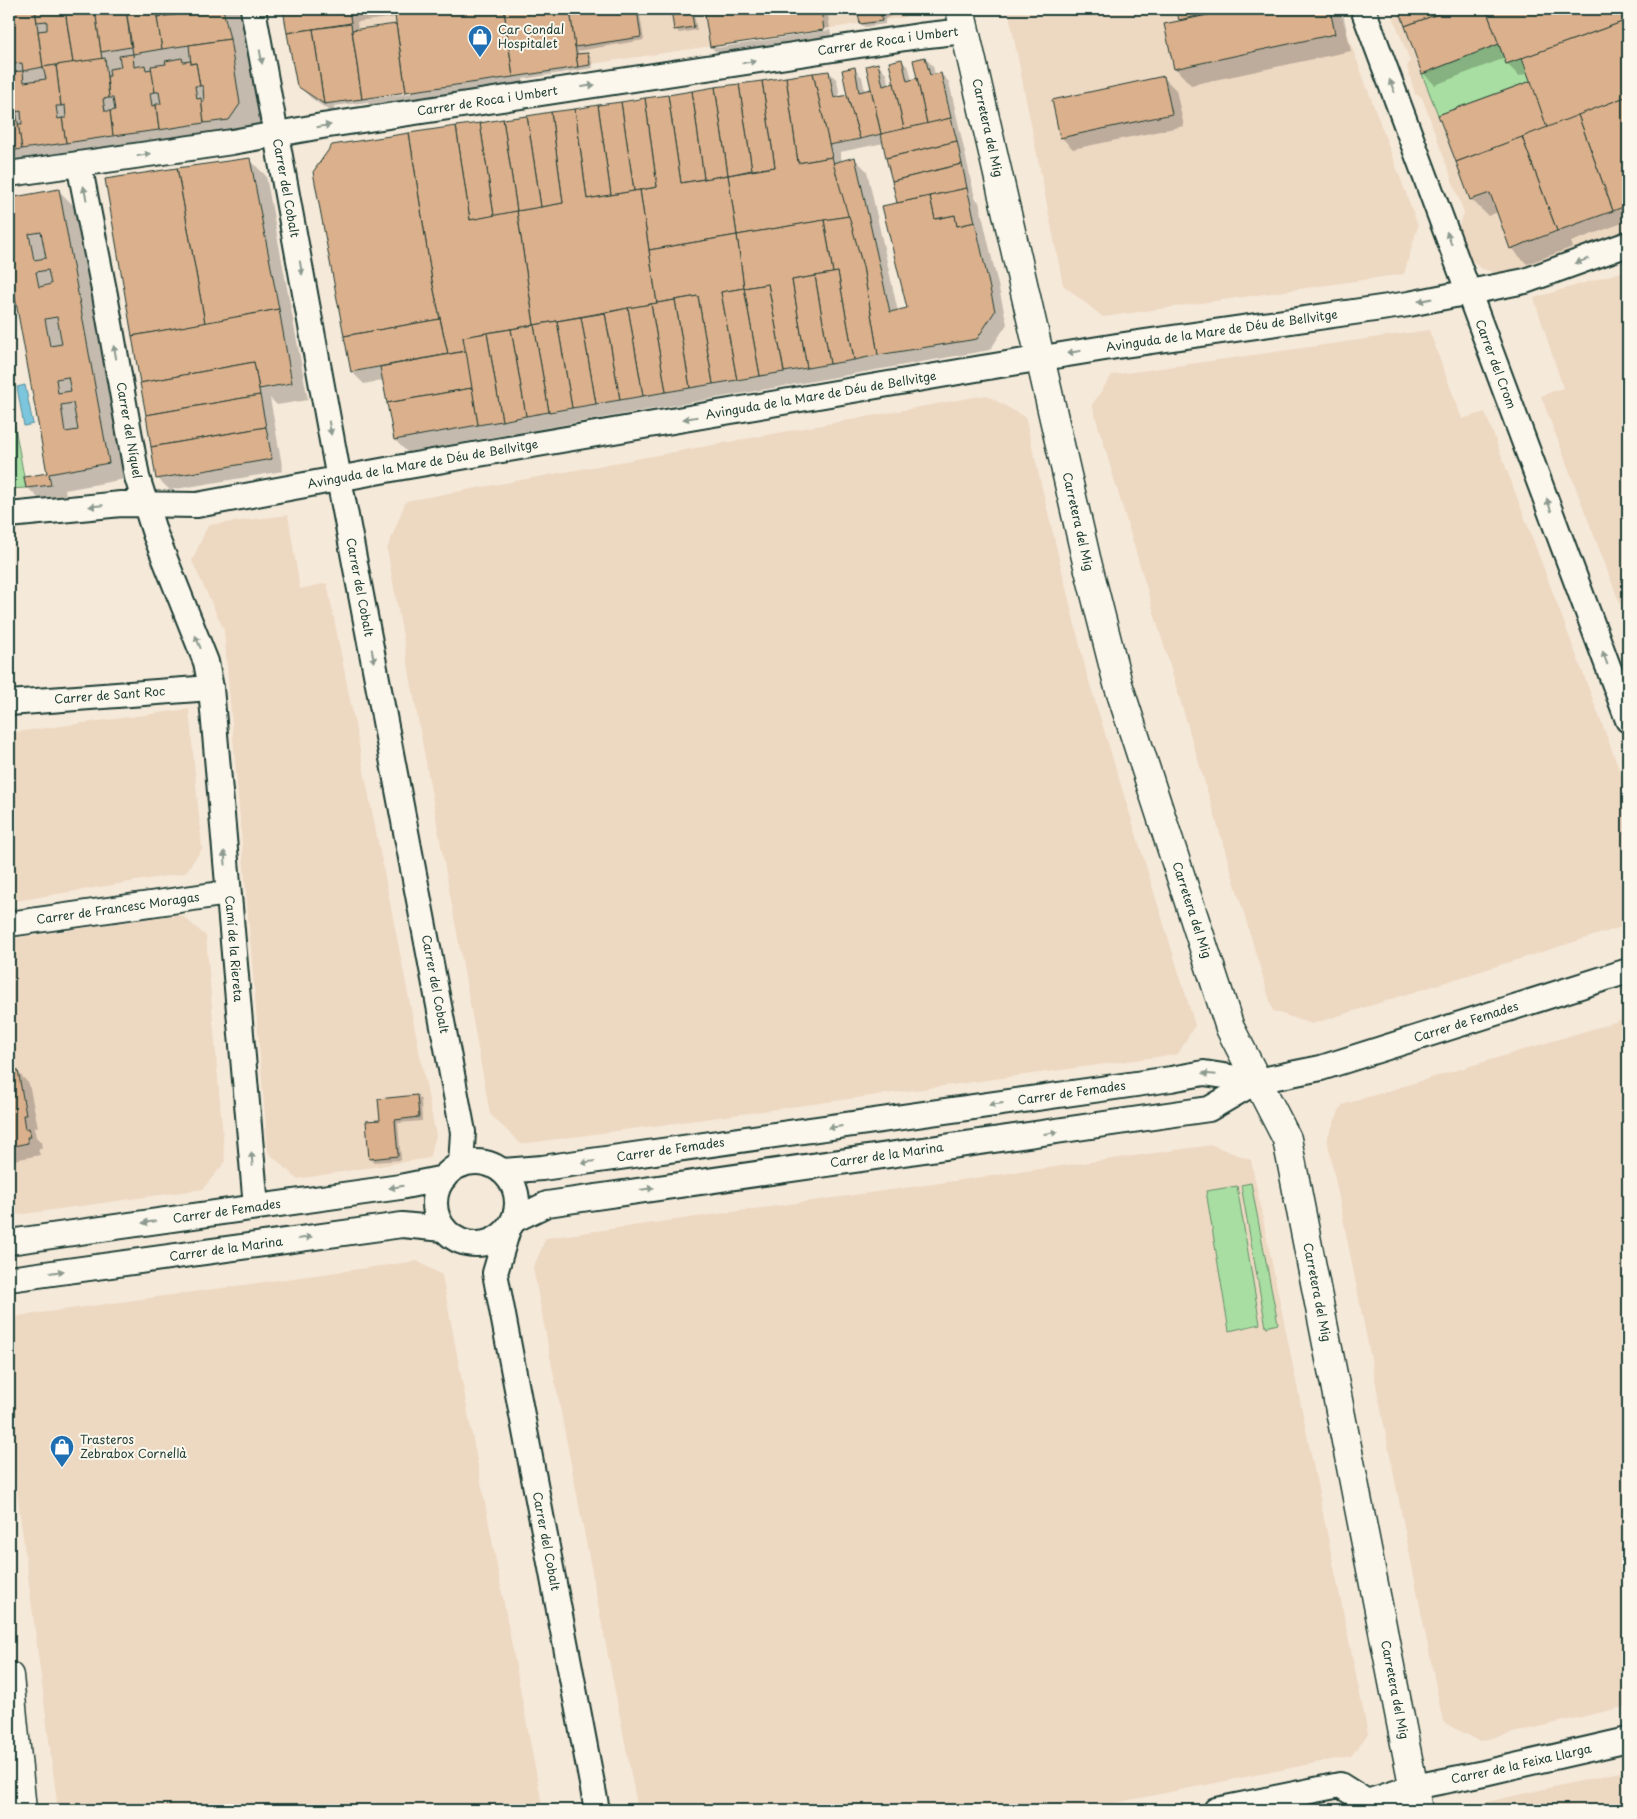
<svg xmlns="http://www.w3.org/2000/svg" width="1637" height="1819" viewBox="0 0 1637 1819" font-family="'Playpen Sans',sans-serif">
	<rect width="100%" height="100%" fill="#f5e9d9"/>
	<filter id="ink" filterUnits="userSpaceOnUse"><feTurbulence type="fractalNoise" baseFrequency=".02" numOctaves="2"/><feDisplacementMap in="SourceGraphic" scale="10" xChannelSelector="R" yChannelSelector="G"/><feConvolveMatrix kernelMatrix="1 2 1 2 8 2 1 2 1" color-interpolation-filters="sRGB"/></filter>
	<g filter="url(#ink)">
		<!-- built -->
		<g fill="#edd8c2">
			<path d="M283,9H910L905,17L324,104L297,86Z"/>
			<path d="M1008,9H1338L1418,226L1404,274L1103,317L1063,285Z"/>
			<path d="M1390,9H1628V229L1504,276L1480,268L1471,260L1463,247L1458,232L1459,225L1464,213L1422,97L1415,94L1407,67L1410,61Z"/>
			<path d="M1628,270V625L1541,396L1563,388L1534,298Z"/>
			<path d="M1429,330L1462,419L1485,412L1628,793V925L1312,1024L1273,1011L1092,405L1112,375Z"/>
			<path d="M986,395L1025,417L1087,675L1195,1025L1178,1054L521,1144L490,1114L387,549L406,501Z"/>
			<path d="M288,515L300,589L327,583L436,1136L429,1158L297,1179L268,1152L224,630L192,561L208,525Z"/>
			<path d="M189,709L202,849L185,873L9,902V733Z"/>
			<path d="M180,914L206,936L225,1162L203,1189L9,1216V939Z"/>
			<path d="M1628,1018V1706L1479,1741L1443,1722L1327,1138L1342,1105Z"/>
			<path d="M1212,1145L1251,1160L1368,1734L1351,1756L1080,1810H638L533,1268L546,1238Z"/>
			<path d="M417,1261L442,1275L543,1810H58L9,1428V1331L19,1316Z"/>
			<path d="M1628,1770V1810H1479L1483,1803Z"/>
		</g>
		<!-- green -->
		<g fill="#a8dea1" stroke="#648e6a">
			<path d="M1499,44L1506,64L1522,58L1531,81L1438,115L1422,74Z"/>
			<path d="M9,394L26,488L9,489Z"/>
			<path d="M1251,1183L1278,1324L1266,1327L1241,1185Z"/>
			<path d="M1237,1186L1260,1324L1229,1331L1206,1191Z"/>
		</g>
		<!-- water -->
		<path fill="#7cc6dd" stroke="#578f99" d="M25,385L33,424L24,426L17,387Z"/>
		<!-- shadow -->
		<g fill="#0003" fill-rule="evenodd">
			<path d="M9,9H235L245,18L264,129L9,180Z"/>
			<path d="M284,9H639L644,40L578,51L579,55L588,54L591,58L593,68L523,79L524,89L419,104L415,100L371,106L367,102L334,106L335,115L311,98L298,85ZM396,17L398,28L395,25L358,31L357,22ZM412,90V93L368,99V96Z"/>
			<path d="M673,9H693L697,30L679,33L676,29Z"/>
			<path d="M706,9H827L830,28L716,45V48L830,30L832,37L719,55L711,47Z"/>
			<path d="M849,9H873V11L882,9H904L885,19V24L865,27L861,24L859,14L856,17Z"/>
			<path d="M1178,9H1342L1351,51L1191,85L1175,68L1183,22L1180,19Z"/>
			<path d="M1400,9H1628V221L1571,242L1573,247L1527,264L1511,248L1498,212L1488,216L1471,199L1532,82L1529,73L1519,76L1507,64L1505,58L1435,85L1423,73Z"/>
			<path d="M925,58L933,66L935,75L941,74L949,82L975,198L979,202L1007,324L990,350L407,452L395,440L384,380L364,384L352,372L314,172L829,72L837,80L840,98L849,96L854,69L862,77L865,92L872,90L878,65L886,73L889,86L896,84L901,60L909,68L912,81L919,79ZM884,143L898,204L908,309L898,312L867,171L855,159L842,162L840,152Z"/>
			<path d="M1164,78L1176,90L1184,126L1073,149L1061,137Z"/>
			<path d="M249,159L266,176L308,400L277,405L270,398L283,471L170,490L157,478Z"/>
			<path d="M58,190L75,207L125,479L65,490L67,501L44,504L27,487L49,474L9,257V200Z"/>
			<path d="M17,1071L29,1084L38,1127L34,1128L36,1137L41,1142L42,1149H38L40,1155L9,1161V1073Z"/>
			<path d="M417,1096L421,1100L422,1121L398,1123L401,1160L374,1162L371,1159L382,1121Z"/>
		</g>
		<!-- building -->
		<g fill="#dbb08c" stroke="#1f3d34" fill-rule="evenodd">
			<path d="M9,9H35L43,67L23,71L22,63L13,64L9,37Z"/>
			<path d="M35,9H65L73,63L43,67L38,31L47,30V21L37,22Z"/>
			<path d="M65,9H95L102,59L73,63Z"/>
			<path d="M95,9H126L131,47L101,52Z"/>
			<path d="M126,9H156L162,49L133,54Z"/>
			<path d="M156,9H223L157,17Z"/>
			<path d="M223,9L230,39L162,49L157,17Z"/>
			<path d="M283,9H349L351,23L287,33Z"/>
			<path d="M349,9H392L350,15Z"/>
			<path d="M394,9H504L513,77L406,92Z"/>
			<path d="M504,9H570L578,67L513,77Z"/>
			<path d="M570,9H637L641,37L575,47Z"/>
			<path d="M671,9H691L694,27L674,30Z"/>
			<path d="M704,9H821L824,30L710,47Z"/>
			<path d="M864,9H880L882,21L860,24L858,13Z"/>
			<path d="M880,9H894L881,16Z"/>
			<path d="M1176,9H1230L1179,20Z"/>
			<path d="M1237,9H1330L1335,34L1174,69L1164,24Z"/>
			<path d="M1399,9H1452L1405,26Z"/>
			<path d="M1452,9H1486L1499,44L1422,74L1405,26Z"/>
			<path d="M1486,9H1628V20L1506,64Z"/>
			<path d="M1628,20V96L1547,128L1522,58Z"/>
			<path d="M351,24L362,99L324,104L313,29Z"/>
			<path d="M396,24L406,92L362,99L352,30Z"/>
			<path d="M313,29L324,104L297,86L287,33Z"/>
			<path d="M9,37L13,64H9Z"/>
			<path d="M230,39L240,104L229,120L204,123L201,102H204L203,86H200L196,63L191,64L189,45Z"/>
			<path d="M588,53L590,65L578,67L576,54Z"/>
			<path d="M133,54L134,67L145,65L146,70L152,69L155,92L150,93L152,106L156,105L159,130L113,136L110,111L115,110L113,98H109L107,76H110L109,69L121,67L119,56Z"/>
			<path d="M925,57L930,75L941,73L951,118L927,124L913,60Z"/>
			<path d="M105,58L109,98L103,99L105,111H110L113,136L66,143L62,118H66L65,105L61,106L56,65Z"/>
			<path d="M182,58L183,62L191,61V64L196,63L200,86H195L197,99L201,98L204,123L159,130L156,104H161L159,92H155L151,66L166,64L165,61Z"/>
			<path d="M902,59L907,81L917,78L927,124L904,129L889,62Z"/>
			<path d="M878,63L883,86L894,83L904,129L881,134L866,66Z"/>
			<path d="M56,65L61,106H56L58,119L62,118L66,143L22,149L18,124H22L21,111L16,112L10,72L23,71L24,82L46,79L43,67Z"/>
			<path d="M855,67L859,92L871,89L881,134L860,139L847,95L842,70Z"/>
			<path d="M829,71L834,98L847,95L860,139L829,145L813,73Z"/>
			<path d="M9,72H10L22,149L9,151Z"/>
			<path d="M813,73L832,157L798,163L786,77Z"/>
			<path d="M1164,76L1172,114L1060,138L1052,100Z"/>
			<path d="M786,77L798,163L832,157L849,216L737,235L728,175L775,167L762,81Z"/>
			<path d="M762,81L775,167L752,170L739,84Z"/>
			<path d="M1531,81L1547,128L1456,162L1438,115Z"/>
			<path d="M739,84L752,170L728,175L715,87Z"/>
			<path d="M715,87L728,175L704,179L692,91Z"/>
			<path d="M692,91L704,179L681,183L668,95Z"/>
			<path d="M668,95L681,183L728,175L737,235L649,250L640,190L657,187L645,98Z"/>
			<path d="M1628,96V205L1613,211L1578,115Z"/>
			<path d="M645,98L657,187L634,191L621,102Z"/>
			<path d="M621,102L634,191L611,195L598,105Z"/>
			<path d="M598,105L611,195L587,199L575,109Z"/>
			<path d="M575,109L587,199L640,190L657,303L534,325L517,211L563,203L551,112Z"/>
			<path d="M551,112L563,203L541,207L527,116Z"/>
			<path d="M1578,115L1613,211L1557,231L1522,137Z"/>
			<path d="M527,116L541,207L517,211L503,119Z"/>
			<path d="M951,118L957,141L886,158L881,134Z"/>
			<path d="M503,119L517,211L494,216L480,123Z"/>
			<path d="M480,123L494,216L470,220L456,126Z"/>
			<path d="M456,126L470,220L517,211L534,325L463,337L466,351L448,354L432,281L409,133Z"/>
			<path d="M409,133L432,281L440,319L344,336L313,172L332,145Z"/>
			<path d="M1522,137L1557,231L1510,249L1490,193L1470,200L1456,162Z"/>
			<path d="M957,141L962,164L892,181L886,158Z"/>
			<path d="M855,157L890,312L907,308L882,206L930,196L935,219L955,215L957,226L975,222L995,311L977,339L878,355L863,267L833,163Z"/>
			<path d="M250,158L279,309L205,323L177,168Z"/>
			<path d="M962,164L967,188L897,203L892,181Z"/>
			<path d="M177,168L205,323L132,336L105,179Z"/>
			<path d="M967,188L975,222L957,226L955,215L935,219L930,196Z"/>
			<path d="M59,189L109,463L49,474L51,485L26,488L24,477L47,473L9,264V198ZM41,232L46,258L34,260L29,234ZM48,270L51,284L39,287L36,272ZM57,317L62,344L50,346L45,319ZM68,377L71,391L58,393L56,379ZM73,403L78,430L65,432L61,405Z"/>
			<path d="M849,216L863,267L878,355L854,360L838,272L833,273L824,220Z"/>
			<path d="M824,220L833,273L792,280L807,368L784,372L768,284L744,288L737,235Z"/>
			<path d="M737,235L744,288L721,292L737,380L713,384L698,296L657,303L649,250Z"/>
			<path d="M838,272L854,360L830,364L815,276Z"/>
			<path d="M815,276L830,364L807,368L792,280Z"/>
			<path d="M768,284L784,372L760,376L744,288Z"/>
			<path d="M744,288L760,376L737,380L721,292Z"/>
			<path d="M698,296L713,384L690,388L675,300Z"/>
			<path d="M675,300L690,388L666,392L651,304Z"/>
			<path d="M651,304L666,392L643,396L628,308Z"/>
			<path d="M628,308L643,396L620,400L605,313Z"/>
			<path d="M279,309L292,383L259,389L254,362L140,383L132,336Z"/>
			<path d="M605,313L620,400L596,404L581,317Z"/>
			<path d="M581,317L596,404L572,408L557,321Z"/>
			<path d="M440,319L448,354L351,372L344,336Z"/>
			<path d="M557,321L572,408L549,412L534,325Z"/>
			<path d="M534,325L549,412L526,416L511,329Z"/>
			<path d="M511,329L526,416L502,421L487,333Z"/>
			<path d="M487,333L502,421L478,425L463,337Z"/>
			<path d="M466,351L472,388L387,403L380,367Z"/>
			<path d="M254,362L260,395L146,415L140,383Z"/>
			<path d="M472,388L478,425L394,440L387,403Z"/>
			<path d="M260,395L266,427L151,447L146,415Z"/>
			<path d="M266,427L272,459L156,479L151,447Z"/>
			<path d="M18,1070L26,1115H23L25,1129L29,1128L31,1137H27L28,1143L9,1147V1072Z"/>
			<path d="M417,1095L419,1117L395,1120L398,1156L369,1159L366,1121L380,1120L378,1099Z"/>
		</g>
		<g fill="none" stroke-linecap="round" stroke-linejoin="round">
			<defs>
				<g id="street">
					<path id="s1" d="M253,9L339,479L463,1132L461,1165"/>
					<path id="s2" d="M1363,9L1628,720"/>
					<path id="s3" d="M79,164L105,295L137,477L155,534L206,662L211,688L256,1207"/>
					<path id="s4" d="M9,174L232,142L322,126L919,36L965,31"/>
					<path id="s5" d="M9,515L121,504L197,505L397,468L982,368L1117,346L1409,304L1525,281L1628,244"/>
					<path id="s6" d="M9,703L211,688"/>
					<path id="s7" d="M9,924L228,893"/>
					<circle cx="476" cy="1203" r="41"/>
					<path id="s8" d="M502,1171L542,1168L1171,1079L1204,1073L1257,1081L1321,1068L1628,971"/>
					<path id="s9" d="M514,1220L547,1204L1209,1109L1257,1081"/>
					<path id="s10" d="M508,1229L495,1273L597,1810"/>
					<path id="s11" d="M9,1242L400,1187L444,1178"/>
					<path id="s12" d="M9,1279L402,1225L444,1229"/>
					<path d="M1216,1810L1340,1785L1367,1802"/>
					<path id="s13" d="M1361,1810L1367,1802L1414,1787L1484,1773L1628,1740"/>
				</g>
				<g id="secondary">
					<path id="s14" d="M960,9L1086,558L1118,684L1230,1028L1287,1139L1418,1810"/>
					<path d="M9,1676L22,1810"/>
				</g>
			</defs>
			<!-- street casing -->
			<use href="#street" stroke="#1f3d34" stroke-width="28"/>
			<!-- secondary casing -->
			<use href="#secondary" stroke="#1f3d34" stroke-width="31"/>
			<!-- street -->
			<use href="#street" stroke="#fbf7ec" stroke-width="24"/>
			<!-- secondary -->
			<use href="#secondary" stroke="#fbf7ec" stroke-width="28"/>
		</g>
		<!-- one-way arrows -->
		<defs><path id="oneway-solid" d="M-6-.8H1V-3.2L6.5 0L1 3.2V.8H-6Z" transform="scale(1.25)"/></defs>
		<g fill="#8d9a90">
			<use href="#oneway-solid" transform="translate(261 57) rotate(80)"/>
			<use href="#oneway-solid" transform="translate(749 62) rotate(-9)"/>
			<use href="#oneway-solid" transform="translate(588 86) rotate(-9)"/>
			<use href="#oneway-solid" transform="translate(1392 86) rotate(-111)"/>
			<use href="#oneway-solid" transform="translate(324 126) rotate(-9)"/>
			<use href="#oneway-solid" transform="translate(144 155) rotate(-8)"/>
			<use href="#oneway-solid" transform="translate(85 193) rotate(-102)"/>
			<use href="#oneway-solid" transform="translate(1449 238) rotate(-111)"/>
			<use href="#oneway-solid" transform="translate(1582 261) rotate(160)"/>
			<use href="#oneway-solid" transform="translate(301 268) rotate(80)"/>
			<use href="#oneway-solid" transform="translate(1425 300) rotate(169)"/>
			<use href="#oneway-solid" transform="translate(115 352) rotate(-100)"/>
			<use href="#oneway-solid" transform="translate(1074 352) rotate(171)"/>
			<use href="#oneway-solid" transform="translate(690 418) rotate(170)"/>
			<use href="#oneway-solid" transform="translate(330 428) rotate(80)"/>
			<use href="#oneway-solid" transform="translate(1549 505) rotate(-110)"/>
			<use href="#oneway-solid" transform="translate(96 506) rotate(175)"/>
			<use href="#oneway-solid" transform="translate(198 642) rotate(-112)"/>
			<use href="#oneway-solid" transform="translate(373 656) rotate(79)"/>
			<use href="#oneway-solid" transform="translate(1605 658) rotate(-110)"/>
			<use href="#oneway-solid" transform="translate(225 858) rotate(-95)"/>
			<use href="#oneway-solid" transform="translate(1209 1074) rotate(-175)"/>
			<use href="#oneway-solid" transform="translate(996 1104) rotate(172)"/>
			<use href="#oneway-solid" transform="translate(835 1127) rotate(172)"/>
			<use href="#oneway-solid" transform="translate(1051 1133) rotate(-8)"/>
			<use href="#oneway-solid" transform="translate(252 1159) rotate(-95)"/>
			<use href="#oneway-solid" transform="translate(588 1162) rotate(172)"/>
			<use href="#oneway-solid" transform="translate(396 1187) rotate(171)"/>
			<use href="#oneway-solid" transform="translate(647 1189) rotate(-8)"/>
			<use href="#oneway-solid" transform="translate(149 1222) rotate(172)"/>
			<use href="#oneway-solid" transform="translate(305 1238) rotate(-8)"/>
			<use href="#oneway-solid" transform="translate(57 1272) rotate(-8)"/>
		</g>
	</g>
	<!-- icons -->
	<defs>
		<symbol id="shop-pin" viewBox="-11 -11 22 30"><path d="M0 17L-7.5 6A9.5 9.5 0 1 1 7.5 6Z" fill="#1f6fb2" stroke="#fbf7ec"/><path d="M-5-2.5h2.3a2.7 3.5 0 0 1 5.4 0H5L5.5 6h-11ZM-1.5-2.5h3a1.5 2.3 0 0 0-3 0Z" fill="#fff"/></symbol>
	</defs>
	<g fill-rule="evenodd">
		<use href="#shop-pin" x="466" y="23" width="28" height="38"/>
		<use href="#shop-pin" x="48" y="1433" width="28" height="38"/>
	</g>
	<g text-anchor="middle" stroke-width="4" stroke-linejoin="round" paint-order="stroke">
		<!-- poi labels -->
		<g font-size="12" fill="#1f3d34" stroke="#fbf7ec" text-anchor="start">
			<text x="498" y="34">Car Condal<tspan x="498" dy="14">Hospitalet</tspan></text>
			<text x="80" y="1444">Trasteros<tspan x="80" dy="14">Zebrabox Cornellà</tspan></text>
		</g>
		<!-- street labels -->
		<g font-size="12" fill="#1f3d34" stroke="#fbf7ec">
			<text dy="4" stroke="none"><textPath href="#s4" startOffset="889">Carrer de Roca i Umbert</textPath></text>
			<text dy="4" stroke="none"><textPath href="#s4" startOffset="484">Carrer de Roca i Umbert</textPath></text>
			<text dy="4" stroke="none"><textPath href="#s14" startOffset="122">Carretera del Mig</textPath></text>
			<text dy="4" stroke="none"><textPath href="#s1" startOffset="182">Carrer del Cobalt</textPath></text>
			<text dy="4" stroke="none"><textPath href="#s5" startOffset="1228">Avinguda de la Mare de Déu de Bellvitge</textPath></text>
			<text dy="4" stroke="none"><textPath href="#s2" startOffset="379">Carrer del Crom</textPath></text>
			<text dy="4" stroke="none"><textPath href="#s5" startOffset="822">Avinguda de la Mare de Déu de Bellvitge</textPath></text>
			<text dy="4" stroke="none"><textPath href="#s3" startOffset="271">Carrer del Níquel</textPath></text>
			<text dy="4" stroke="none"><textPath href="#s5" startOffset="418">Avinguda de la Mare de Déu de Bellvitge</textPath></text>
			<text dy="4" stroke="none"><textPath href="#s14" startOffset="526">Carretera del Mig</textPath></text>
			<text dy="4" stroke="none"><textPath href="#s1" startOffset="588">Carrer del Cobalt</textPath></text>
			<text dy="4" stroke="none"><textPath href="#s6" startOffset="101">Carrer de Sant Roc</textPath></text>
			<text dy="4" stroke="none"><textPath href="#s7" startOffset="110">Carrer de Francesc Moragas</textPath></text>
			<text dy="4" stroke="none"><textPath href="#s14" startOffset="931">Carretera del Mig</textPath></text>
			<text dy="4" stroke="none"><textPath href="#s3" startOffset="804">Camí de la Riereta</textPath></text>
			<text dy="4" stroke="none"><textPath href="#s1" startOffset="992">Carrer del Cobalt</textPath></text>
			<text dy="4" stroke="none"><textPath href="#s8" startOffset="980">Carrer de Femades</textPath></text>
			<text dy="4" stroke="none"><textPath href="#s8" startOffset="575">Carrer de Femades</textPath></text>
			<text dy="4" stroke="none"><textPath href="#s8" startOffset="170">Carrer de Femades</textPath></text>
			<text dy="4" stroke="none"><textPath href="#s9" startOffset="380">Carrer de la Marina</textPath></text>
			<text dy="4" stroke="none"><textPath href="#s11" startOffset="220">Carrer de Femades</textPath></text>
			<text dy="4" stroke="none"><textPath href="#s12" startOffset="219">Carrer de la Marina</textPath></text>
			<text dy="4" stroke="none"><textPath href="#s14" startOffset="1336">Carretera del Mig</textPath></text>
			<text dy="4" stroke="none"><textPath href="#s10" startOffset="319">Carrer del Cobalt</textPath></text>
			<text dy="4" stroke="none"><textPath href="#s14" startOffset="1741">Carretera del Mig</textPath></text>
			<text dy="4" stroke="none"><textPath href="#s13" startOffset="169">Carrer de la Feixa Llarga</textPath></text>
		</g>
	</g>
	<!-- margin -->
	<rect width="1637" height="1819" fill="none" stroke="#fbf7ec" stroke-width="30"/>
	<rect x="15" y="15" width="1607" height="1789" fill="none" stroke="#1f3d34" stroke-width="2" filter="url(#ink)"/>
</svg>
